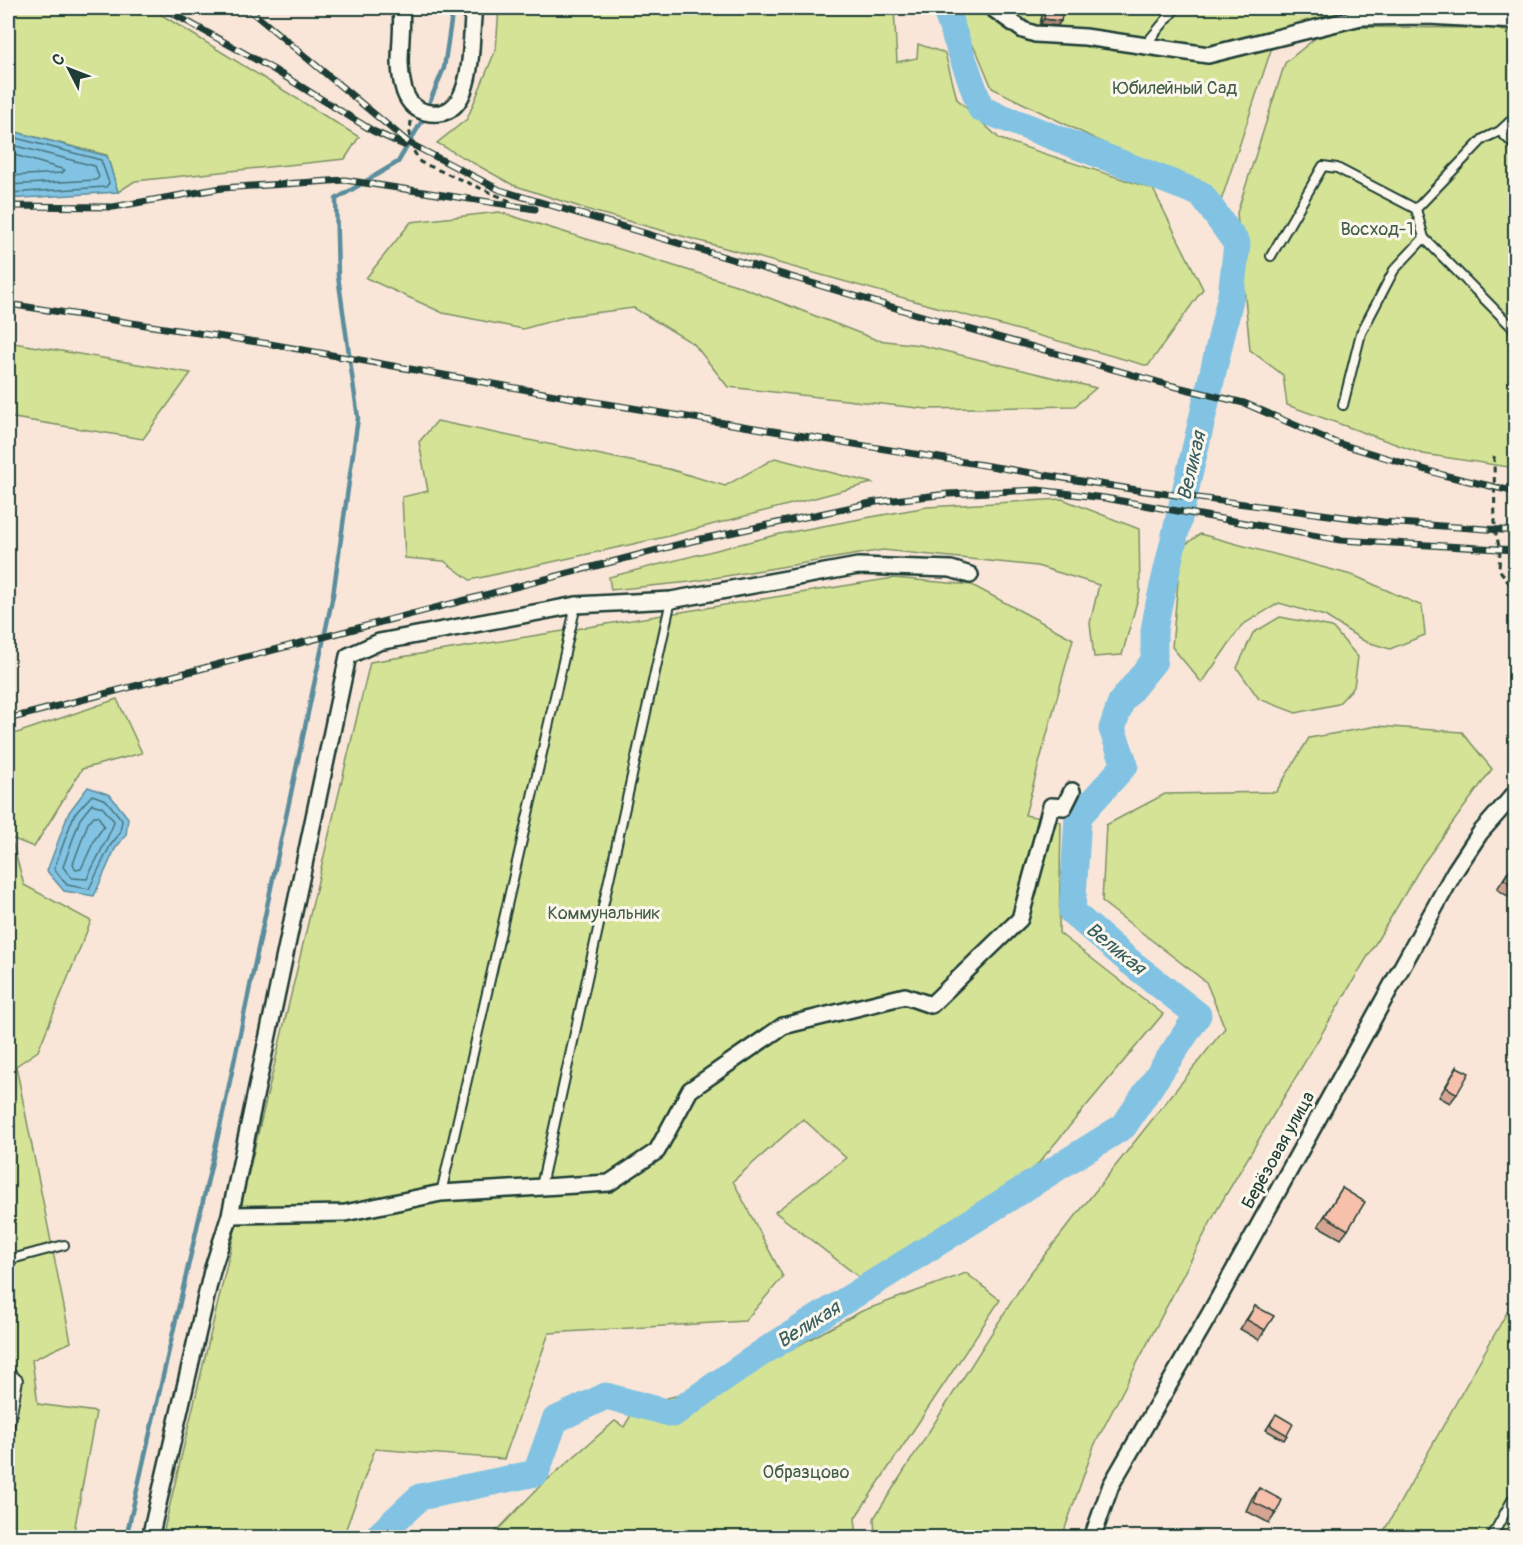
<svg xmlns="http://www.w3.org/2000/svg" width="1523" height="1545" viewBox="0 0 1523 1545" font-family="Pangolin,sans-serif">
	<rect width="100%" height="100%" fill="#fae6d8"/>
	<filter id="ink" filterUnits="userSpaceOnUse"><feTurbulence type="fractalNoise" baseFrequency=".0167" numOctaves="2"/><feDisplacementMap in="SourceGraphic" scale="12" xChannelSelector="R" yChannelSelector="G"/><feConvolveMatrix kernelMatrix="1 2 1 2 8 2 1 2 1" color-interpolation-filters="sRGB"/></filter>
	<g filter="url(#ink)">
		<!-- green -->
		<g fill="#d5e396" stroke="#7a9065" stroke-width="1.5">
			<path d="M8,8H135L157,12L359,137L345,159L135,181L118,192L107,155L8,130Z"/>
			<path d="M499,8H894L897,62L917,58L918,44L945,53L957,99L1000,139L1153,189L1203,289L1148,366L592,211L513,185L437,143L467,119L496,49Z"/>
			<path d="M946,8H1371L1275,38L1221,201L992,88L977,52Z"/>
			<path d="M1329,27L1490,28L1515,33V468L1423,454L1287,405L1283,375L1250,350L1237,213L1285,63Z"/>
			<path d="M499,212L736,285L877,340L920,345L1096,388L1075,406L927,409L728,387L694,344L634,308L569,316L523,329L443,313L366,278L411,222Z"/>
			<path d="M8,342L191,373L143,439L8,417Z"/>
			<path d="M437,421L669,469L725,486L775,458L872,483L665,537L470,580L444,561L405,558L402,497L428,491L419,442Z"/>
			<path d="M1062,499L1139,529L1140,591L1122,655L1094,657L1090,623L1099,585L1037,566L883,550L690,582L611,590L609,577L780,534L871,517L927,507Z"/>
			<path d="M1200,534L1355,576L1422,606L1425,635L1390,649L1364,641L1325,616L1279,603L1242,625L1202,683L1172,647L1181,548Z"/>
			<path d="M893,578L972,585L1073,639L1025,815L1061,822L1059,933L1163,1014L1012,1195L864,1281L775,1212L846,1158L803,1119L733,1181L783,1277L745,1321L549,1333L504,1459L375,1449L343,1537L162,1538L370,662Z"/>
			<path d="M1280,617L1332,627L1358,657L1354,687L1338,704L1296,713L1259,699L1237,668L1253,633Z"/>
			<path d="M117,699L142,753L82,769L34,847L11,838L24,885L91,921L38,1051L16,1066L71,1342L32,1360L38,1404L96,1412L73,1537L8,1538V736Z"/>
			<path d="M1377,726L1462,732L1492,769L1422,865L1218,1208L1094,1446L1062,1537H875L874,1518L1028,1276L1225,1028L1206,982L1102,902L1106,825L1165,794L1276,792L1309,738Z"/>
			<path d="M966,1273L1000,1300L855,1518L857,1537H491L538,1488L615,1421L624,1427L637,1405L684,1394L786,1352L862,1311Z"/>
			<path d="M1515,1298V1537L1380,1538Z"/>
		</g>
		<!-- water -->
		<g fill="#82c3e3" stroke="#5a8d9d" stroke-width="1.5">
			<path d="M8,130L107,156L118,192L8,199Z"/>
			<path d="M88,787L110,795L128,818L126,835L115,849L94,896L64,891L47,871L69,812Z"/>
		</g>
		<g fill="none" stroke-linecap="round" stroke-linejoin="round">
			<!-- shore -->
			<g stroke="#47737a" stroke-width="1.5">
				<path d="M8,136L101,160L109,183L106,187L8,193"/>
				<path d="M8,144L95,166L99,177L96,180L8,185"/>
				<path d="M8,153L65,170L62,173L8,176"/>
				<path d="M92,795L106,800L122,820L120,833L110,846L89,889L67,885L54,869L74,815Z"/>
				<path d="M92,804L102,807L114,821C114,828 91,869 87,879L72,878L63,867L80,819Z"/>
				<path d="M94,816H98L104,826L95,839L81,869L76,870L73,864L88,823Z"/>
			</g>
			<!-- stream -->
			<g stroke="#5a8d9d" stroke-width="4.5">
				<path d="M430,101L444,68L453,8"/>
				<path d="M126,1538L224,1109L333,595L358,418L338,276L336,199L398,162L423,119"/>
			</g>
			<!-- river -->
			<path stroke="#82c3e3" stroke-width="27" d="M376,1538L420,1497L536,1473L555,1420L606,1396L673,1414L763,1352L1124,1126L1198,1015L1129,961L1072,912L1078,817L1125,765L1112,729L1121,702L1154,661V631L1158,608L1231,295L1237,244L1201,194L981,109L945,8"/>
			<defs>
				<g id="service">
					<path d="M1145,45L1176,8"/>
					<path d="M1500,131L1516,147"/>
					<path d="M1424,238L1516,331"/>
					<path d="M1271,256L1323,166L1337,168L1416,209"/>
					<path d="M1343,405L1361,333L1394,270L1424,238L1416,209L1483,139L1500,131L1516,116"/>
					<path d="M541,1186L671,600"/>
					<path d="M441,1193L576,605"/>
					<path d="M8,1260L64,1245"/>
					<path d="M8,1371L18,1380L8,1434"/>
					<path d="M1491,1538L1516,1493"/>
				</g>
				<g id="minor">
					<path d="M401,8C404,34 396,60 403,86C406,99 412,108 425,112C478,125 469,40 474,8"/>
					<path d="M992,8L1023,30L1035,34L1085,37L1208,55L1361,17L1428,16L1516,21"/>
					<path d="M230,1215L345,1213L441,1193L609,1183L657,1151L690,1090L783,1026L905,996L931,1005L1020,919L1051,806L1064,807L1072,791"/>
					<path d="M150,1538L212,1271L230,1215L348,656L379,642L576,605L671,600L858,566L951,569L970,575"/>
					<path d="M1092,1538L1111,1485L1212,1310L1455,871L1480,833L1516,792"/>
				</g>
			</defs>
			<!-- service casing -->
			<use href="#service" stroke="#1f3d34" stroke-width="12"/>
			<!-- minor casing -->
			<use href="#minor" stroke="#1f3d34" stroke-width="20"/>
			<!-- path -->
			<g stroke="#1f3d34" stroke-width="3" stroke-dasharray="6 4.5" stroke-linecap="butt">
				<path d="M411,121L409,143L420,162L510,201"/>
				<path d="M1494,456L1495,530L1500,550L1499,569L1516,593"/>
			</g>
			<!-- service -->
			<use href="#service" stroke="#fbf7ec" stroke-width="8"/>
			<!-- minor -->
			<use href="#minor" stroke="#fbf7ec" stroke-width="15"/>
			<defs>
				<g id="rail">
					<path d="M163,8L271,68L373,131L404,145"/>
					<path d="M247,8L409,143L500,190L919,315L1169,385L1244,403L1334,442L1443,475L1516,492"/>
					<path d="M8,206L113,207L222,188L345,180L535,209"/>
					<path d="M8,304L270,344L589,401L1137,490L1383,522L1516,531"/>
					<path d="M8,719L692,541L876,502L948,494L1038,490L1105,498L1340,540L1516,550"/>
				</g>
			</defs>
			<!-- rail casing -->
			<use href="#rail" stroke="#1f3d34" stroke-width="7"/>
			<!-- rail -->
			<use href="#rail" stroke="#fbf7ec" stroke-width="4.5" stroke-dasharray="14" stroke-linecap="butt"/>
		</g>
		<!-- wall -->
		<g fill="#d4a593" stroke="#1f3d34" stroke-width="1.5">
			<path d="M1046,8L1057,26L1040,24L1043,11Z"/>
			<path d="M1513,864L1515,865V901L1497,889Z"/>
			<path d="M1457,1067V1094L1450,1103L1439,1097Z"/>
			<path d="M1342,1188L1348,1230L1341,1239L1318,1226Z"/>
			<path d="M1255,1306L1265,1330L1259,1340L1240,1329Z"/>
			<path d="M1273,1419L1287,1435L1284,1440L1266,1430Z"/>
			<path d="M1259,1488L1276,1513L1269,1523L1246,1511L1252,1498Z"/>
		</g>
		<!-- shaded-wall -->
		<path fill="#ad8678" stroke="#1f3d34" stroke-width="1.5" d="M1044,19L1061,21L1057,26L1040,24Z"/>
		<!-- building -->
		<g fill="#f7c0ab" stroke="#1f3d34" stroke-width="1.5">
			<path d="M1046,8L1063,10L1061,21L1044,19Z"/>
			<path d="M1513,864L1515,865V887L1504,879Z"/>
			<path d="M1457,1067L1469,1073L1457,1094L1446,1087Z"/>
			<path d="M1342,1188L1365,1202L1348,1230L1325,1216Z"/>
			<path d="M1255,1306L1274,1316L1265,1330L1247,1320Z"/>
			<path d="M1276,1414L1293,1424L1287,1435L1270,1425Z"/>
			<path d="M1259,1488L1282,1500L1276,1513L1253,1502Z"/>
		</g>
	</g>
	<g text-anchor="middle" stroke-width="6" stroke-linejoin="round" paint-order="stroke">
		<!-- park labels -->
		<g font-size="18" fill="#435e48" stroke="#fbf7ec">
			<text x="1175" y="94">Юбилейный Сад</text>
			<text x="1377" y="235">Восход-1</text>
			<text x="604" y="919">Коммунальник</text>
			<text x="806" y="1478">Образцово</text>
		</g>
		<!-- street labels -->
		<g font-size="18" fill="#1f3d34" stroke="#fbf7ec">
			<text transform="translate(1278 1150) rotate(-61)" y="6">Берёзовая улица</text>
		</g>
		<!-- water labels -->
		<g font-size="20" font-style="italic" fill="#385e60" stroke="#fbf7ec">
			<text transform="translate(1191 466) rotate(-77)" y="7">Великая</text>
			<text transform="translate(1116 948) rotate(39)" y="7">Великая</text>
			<text transform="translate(808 1324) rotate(-32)" y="7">Великая</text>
		</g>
	</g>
	<!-- margin -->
	<rect width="1523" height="1545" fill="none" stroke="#fbf7ec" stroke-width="30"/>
	<rect x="15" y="15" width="1493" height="1515" fill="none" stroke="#1f3d34" stroke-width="2" filter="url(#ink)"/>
	<!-- north arrow -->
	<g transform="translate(69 69) rotate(312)" stroke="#fbf7ec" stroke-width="4.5" paint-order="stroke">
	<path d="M0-4.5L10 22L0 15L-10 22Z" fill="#1f3d34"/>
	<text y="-9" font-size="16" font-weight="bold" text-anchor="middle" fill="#1f3d34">С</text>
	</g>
</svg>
